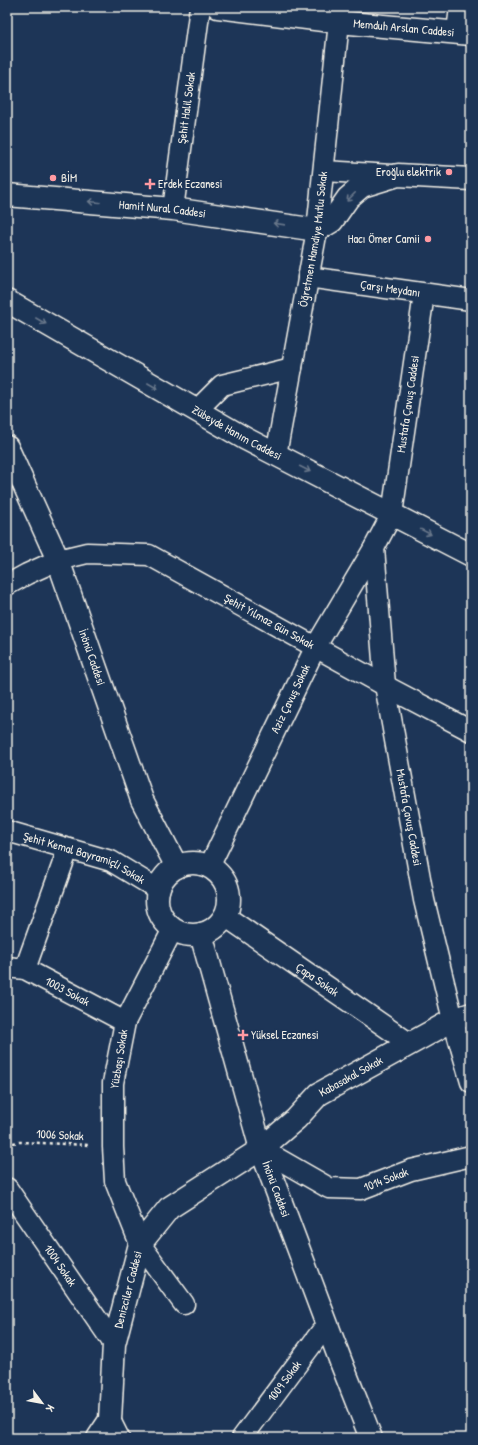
<svg xmlns="http://www.w3.org/2000/svg" width="478" height="1445" viewBox="0 0 478 1445" font-family="'Patrick Hand',sans-serif">
	<rect width="100%" height="100%" fill="#1d3557"/>
	<filter id="ink" filterUnits="userSpaceOnUse"><feTurbulence type="fractalNoise" baseFrequency=".025" numOctaves="2"/><feDisplacementMap in="SourceGraphic" scale="8" xChannelSelector="R" yChannelSelector="G"/><feConvolveMatrix kernelMatrix="1 2 1 2 8 2 1 2 1" color-interpolation-filters="sRGB"/></filter>
	<g filter="url(#ink)">
		<g fill="none" stroke-linecap="round" stroke-linejoin="round">
			<defs>
				<g id="minor">
					<path d="M457,32L460,7"/>
					<path d="M324,171L392,175"/>
					<path id="s1" d="M173,209L200,7"/>
					<path id="s2" d="M308,277L471,300"/>
					<path d="M197,410L222,385L292,368"/>
					<path id="s3" d="M276,455L317,230L339,22"/>
					<path id="s4" d="M374,548L385,685L424,900L453,1020L471,1082"/>
					<path id="s5" d="M7,585L27,574L58,560L87,553L149,555L393,690L471,731"/>
					<path id="s6" d="M7,831L111,861L159,890"/>
					<path id="s7" d="M209,867L316,646L374,548L392,514L424,294"/>
					<path id="s8" d="M225,916L409,1043"/>
					<path d="M173,929L125,1022L113,1083V1147L115,1181L140,1244L184,1304"/>
					<path id="s9" d="M7,967L25,969L125,1022"/>
					<path d="M25,969L68,849"/>
					<path id="s10" d="M261,1149L329,1188L361,1189L411,1170L471,1156"/>
					<path id="s11" d="M7,1188L114,1344"/>
					<path d="M110,1420L119,1438"/>
					<path id="s12" d="M242,1438L327,1324"/>
				</g>
				<g id="tertiary">
					<path id="s13" d="M7,447L58,560L142,800L177,867"/>
					<circle cx="193" cy="899" r="36"/>
					<path id="s14" d="M201,934L261,1149L341,1362L371,1438"/>
				</g>
				<g id="secondary">
					<path id="s15" d="M218,7L339,22L471,34"/>
					<path id="s16" d="M98,1438L110,1420L114,1344L140,1244L169,1208L261,1149L296,1119L319,1094L453,1020L471,1014"/>
				</g>
				<g id="primary">
					<path id="s17" d="M7,195L173,209L317,230L332,221L348,198L362,186L398,175L471,179"/>
					<path id="s18" d="M7,301L246,439L471,555"/>
				</g>
			</defs>
			<!-- minor casing -->
			<use href="#minor" stroke="#f4f1e8" stroke-width="23"/>
			<!-- tertiary casing -->
			<use href="#tertiary" stroke="#f4f1e8" stroke-width="25"/>
			<!-- secondary casing -->
			<use href="#secondary" stroke="#f4f1e8" stroke-width="25"/>
			<!-- primary casing -->
			<use href="#primary" stroke="#f4f1e8" stroke-width="25"/>
			<!-- path -->
			<path stroke="#f4f1e8" stroke-width="2.5" stroke-dasharray="3 3" stroke-linecap="butt" d="M7,1144L19,1142L90,1145"/>
			<!-- minor -->
			<use href="#minor" stroke="#1d3557" stroke-width="20"/>
			<!-- tertiary -->
			<use href="#tertiary" stroke="#1d3557" stroke-width="22"/>
			<!-- secondary -->
			<use href="#secondary" stroke="#1d3557" stroke-width="22"/>
			<!-- primary -->
			<use href="#primary" stroke="#1d3557" stroke-width="22"/>
		</g>
		<!-- one-way arrows -->
		<defs><path id="oneway-shaft" d="M-6 0H5M1.5-3L5.5 0L1.5 3" fill="none" stroke-width="1.6" stroke-linecap="round" stroke-linejoin="round"/></defs>
		<g stroke="#68778a">
			<use href="#oneway-shaft" transform="translate(351 197) rotate(135)"/>
			<use href="#oneway-shaft" transform="translate(94 202) rotate(-175)"/>
			<use href="#oneway-shaft" transform="translate(279 224) rotate(-172)"/>
			<use href="#oneway-shaft" transform="translate(41 321) rotate(30)"/>
			<use href="#oneway-shaft" transform="translate(153 386) rotate(30)"/>
			<use href="#oneway-shaft" transform="translate(305 469) rotate(27)"/>
			<use href="#oneway-shaft" transform="translate(426 532) rotate(27)"/>
		</g>
	</g>
	<!-- markers -->
	<g fill="#ff9aa2" stroke="#1d3557" stroke-width="1.5">
		<circle cx="449" cy="172" r="4"/>
		<circle cx="53" cy="178" r="4"/>
		<path d="M148 178h4v4h4v4h-4v4h-4v-4h-4v-4h4z"/>
		<circle cx="428" cy="239" r="4"/>
		<path d="M241 1029h4v4h4v4h-4v4h-4v-4h-4v-4h4z"/>
	</g>
	<g text-anchor="middle" stroke-width="3.5" stroke-linejoin="round" paint-order="stroke">
		<!-- street labels -->
		<g font-size="12" fill="#f4f1e8" stroke="#1d3557">
			<text dy="4" stroke="none"><textPath href="#s15" startOffset="187">Memduh Arslan Caddesi</textPath></text>
			<text dy="4" stroke="none"><textPath href="#s1" startOffset="102">Şehit Halil Sokak</textPath></text>
			<text dy="4" stroke="none"><textPath href="#s17" startOffset="156">Hamit Nural Caddesi</textPath></text>
			<text dy="4" stroke="none"><textPath href="#s3" startOffset="219">Öğretmen Hamdiye Mutlu Sokak</textPath></text>
			<text dy="4" stroke="none"><textPath href="#s2" startOffset="83">Çarşı Meydanı</textPath></text>
			<text dy="4" stroke="none"><textPath href="#s7" startOffset="509">Mustafa Çavuş Caddesi</textPath></text>
			<text dy="4" stroke="none"><textPath href="#s18" startOffset="265">Zübeyde Hanım Caddesi</textPath></text>
			<text dy="4" stroke="none"><textPath href="#s5" startOffset="286">Şehit Yılmaz Gün Sokak</textPath></text>
			<text dy="4" stroke="none"><textPath href="#s13" startOffset="227">İnönü Caddesi</textPath></text>
			<text dy="4" stroke="none"><textPath href="#s7" startOffset="187">Aziz Çavuş Sokak</textPath></text>
			<text dy="4" stroke="none"><textPath href="#s4" startOffset="272">Mustafa Çavuş Caddesi</textPath></text>
			<text dy="4" stroke="none"><textPath href="#s6" startOffset="82">Şehit Kemal Bayramiçli Sokak</textPath></text>
			<text dy="4" stroke="none"><textPath href="#s8" startOffset="112">Çapa Sokak</textPath></text>
			<text dy="4" stroke="none"><textPath href="#s9" startOffset="66">1003 Sokak</textPath></text>
			<text transform="translate(119 1059) rotate(-81)" y="4">Yüzbaşı Sokak</text>
			<text dy="4" stroke="none"><textPath href="#s16" startOffset="473">Kabasakal Sokak</textPath></text>
			<text transform="translate(60 1135) rotate(3)" y="4">1006 Sokak</text>
			<text dy="4" stroke="none"><textPath href="#s10" startOffset="137">1014 Sokak</textPath></text>
			<text dy="4" stroke="none"><textPath href="#s14" startOffset="266">İnönü Caddesi</textPath></text>
			<text dy="4" stroke="none"><textPath href="#s11" startOffset="94">1004 Sokak</textPath></text>
			<text dy="4" stroke="none"><textPath href="#s16" startOffset="154">Denizciler Caddesi</textPath></text>
			<text dy="4" stroke="none"><textPath href="#s12" startOffset="71">1009 Sokak</textPath></text>
		</g>
		<!-- poi labels -->
		<g font-size="12" fill="#f4f1e8" stroke="#1d3557" text-anchor="start">
			<text x="441" y="176" text-anchor="end">Eroğlu elektrik</text>
			<text x="61" y="182">BİM</text>
			<text x="158" y="188">Erdek Eczanesi</text>
			<text x="420" y="243" text-anchor="end">Hacı Ömer Camii</text>
			<text x="251" y="1039">Yüksel Eczanesi</text>
		</g>
	</g>
	<!-- margin -->
	<rect width="478" height="1445" fill="none" stroke="#1d3557" stroke-width="24"/>
	<rect x="12" y="12" width="454" height="1421" fill="none" stroke="#f4f1e8" stroke-width="1.5" filter="url(#ink)"/>
	<!-- north arrow -->
	<g transform="translate(42 1403) rotate(122)" stroke="#1d3557" stroke-width="3" paint-order="stroke">
	<path d="M0-3L7 15L0 10L-7 15Z" fill="#f4f1e8"/>
	<text y="-6" font-size="11" font-weight="bold" text-anchor="middle" fill="#f4f1e8">K</text>
	</g>
</svg>
